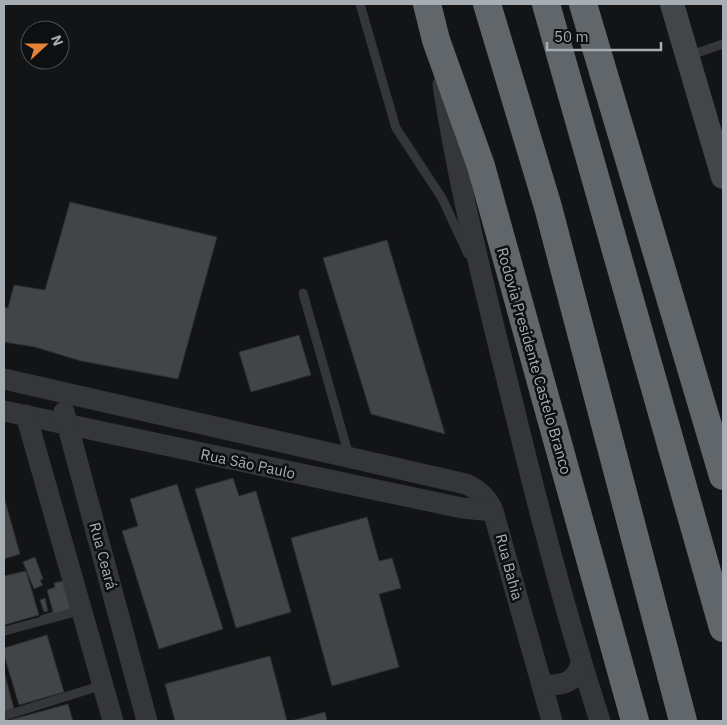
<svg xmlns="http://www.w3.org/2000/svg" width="727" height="725" viewBox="0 0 727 725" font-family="'IBM Plex Sans',sans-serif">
	<rect width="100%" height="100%" fill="#131415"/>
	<!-- building -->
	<g fill="#424548" stroke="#2d2e31">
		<path d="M70,202L217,237L178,379L81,361L35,347L4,342V307L8,308L14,285L45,290Z"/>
		<path d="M387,240L445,434L371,414L323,258Z"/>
		<path d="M299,335L311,375L251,392L239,352Z"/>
		<path d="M233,478L239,496L256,491L291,612L236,628L195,489Z"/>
		<path d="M177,484L223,629L159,649L122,531L138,526L130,499Z"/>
		<path d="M4,497L20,554L4,559Z"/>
		<path d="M367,517L379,561L392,558L401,588L379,594L399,667L332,686L291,538Z"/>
		<path d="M35,557L43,579L40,580L43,585L34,589L23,562Z"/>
		<path d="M26,571L39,615L4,625V576Z"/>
		<path d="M63,581L71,611L41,622L40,616L53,612L47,590L55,587L54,583Z"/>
		<path d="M45,598L48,611L44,612L40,600Z"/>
		<path d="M47,635L64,692L19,705L4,655V648Z"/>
		<path d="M270,656L287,721H175L165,684Z"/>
		<path d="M4,671L14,709L4,712Z"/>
		<path d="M68,704L73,721H6Z"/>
		<path d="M325,712L327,721H291Z"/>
	</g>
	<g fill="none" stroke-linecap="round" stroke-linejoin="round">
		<!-- service -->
		<g stroke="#343639" stroke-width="9">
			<path d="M360,4L396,128L442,198L468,254"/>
			<path d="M688,56L723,44"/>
			<path d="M303,293L349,456"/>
			<path d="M5,631L82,610"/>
			<path d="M4,716L103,685"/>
		</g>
		<!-- tertiary -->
		<g stroke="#343639" stroke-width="21">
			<path d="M443,85C459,189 485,290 510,392C537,503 565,613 600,721"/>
			<path d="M4,379L466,484C479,490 488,498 493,511L552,721"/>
			<path d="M4,411L462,508L493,511"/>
			<path d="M64,412L147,721"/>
			<path d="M26,415L113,721"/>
			<path d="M542,686C562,684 573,686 581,664"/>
		</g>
		<!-- secondary -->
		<path stroke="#434649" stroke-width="24" d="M672,4L723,177"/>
		<!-- motorway -->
		<g stroke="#61666a" stroke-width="28">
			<path d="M427,4L436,40L481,166L635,721"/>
			<path d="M487,4L548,207L683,721"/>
			<path d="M546,4L723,628"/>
			<path d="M583,4L723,476"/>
		</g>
	</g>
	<g text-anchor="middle" stroke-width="5" stroke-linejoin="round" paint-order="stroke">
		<!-- street labels -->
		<g font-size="15" fill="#a6aeb4" stroke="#0e0f10">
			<text transform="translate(534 361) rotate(74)" y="5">Rodovia Presidente Castelo Branco</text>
			<text transform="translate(248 464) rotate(12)" y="5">Rua São Paulo</text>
			<text transform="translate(103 556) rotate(75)" y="5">Rua Ceará</text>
			<text transform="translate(509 567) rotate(75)" y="5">Rua Bahia</text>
		</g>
	</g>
	<!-- border -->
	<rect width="727" height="725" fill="none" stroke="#a6aeb4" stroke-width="10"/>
	<!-- north arrow -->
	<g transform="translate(45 45) rotate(69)"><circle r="24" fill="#0e0f10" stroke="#4b4f52"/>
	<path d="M0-4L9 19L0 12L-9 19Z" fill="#e78239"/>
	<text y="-8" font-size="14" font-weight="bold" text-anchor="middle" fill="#a6aeb4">N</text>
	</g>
	<!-- scale -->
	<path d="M547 42v8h114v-8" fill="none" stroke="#a6aeb4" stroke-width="2.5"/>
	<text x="554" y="42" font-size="15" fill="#a6aeb4" stroke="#0e0f10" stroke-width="4" paint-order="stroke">50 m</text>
</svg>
